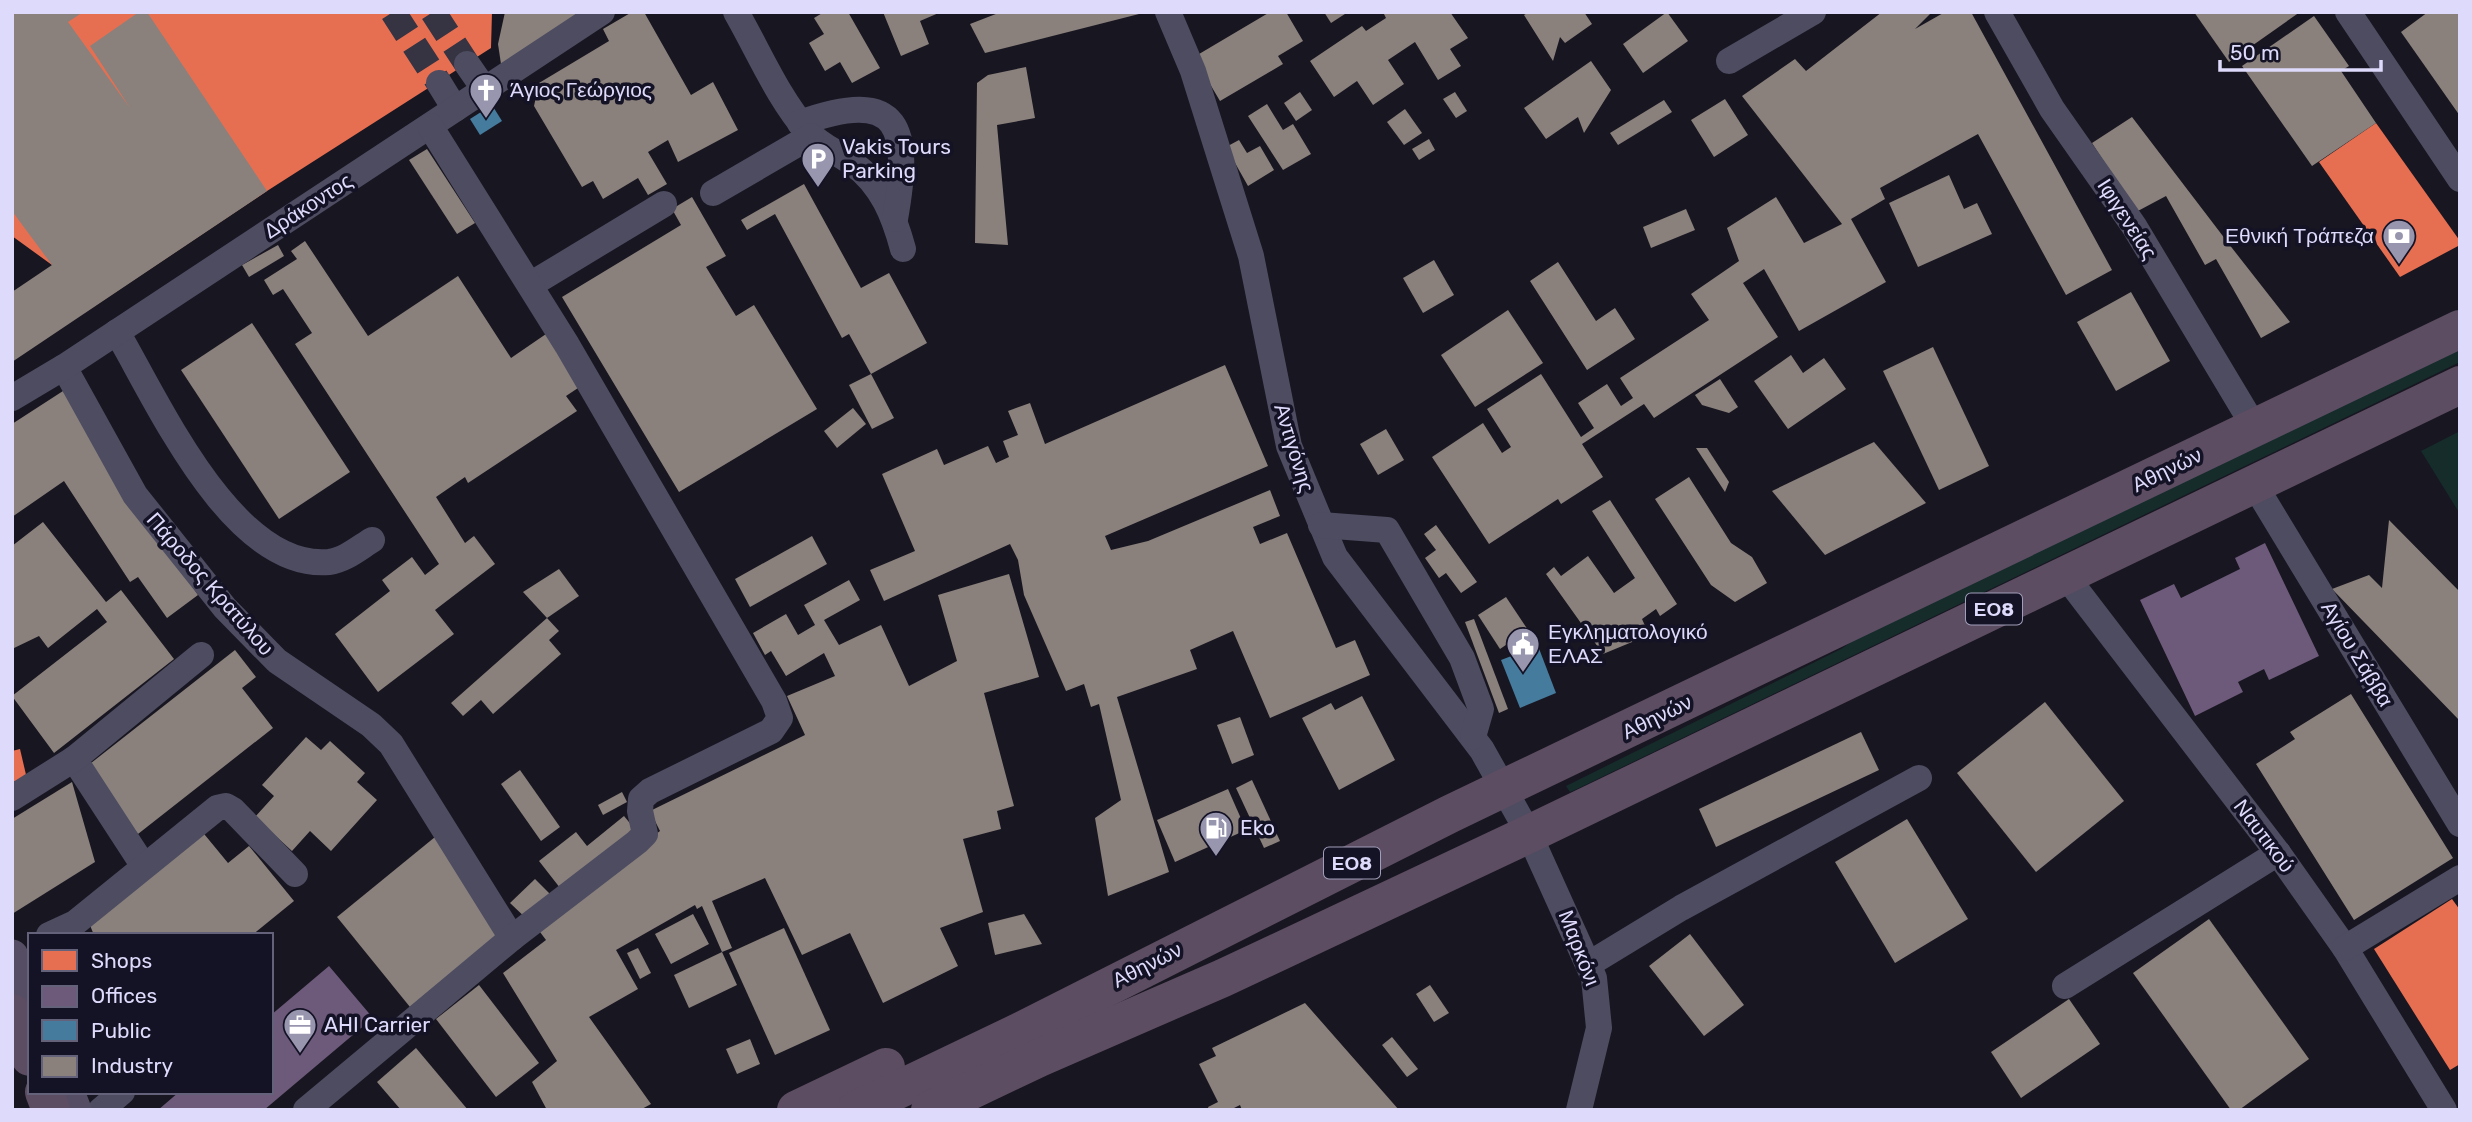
<svg xmlns="http://www.w3.org/2000/svg" width="2472" height="1122" viewBox="0 0 2472 1122" font-family="Rubik,sans-serif">
	<rect width="100%" height="100%" fill="#181621"/>
	<!-- green -->
	<g fill="#152c2b">
		<path d="M2460,344V362L1579,788L1570,792L1566,786L1841,649L1869,630Z"/>
		<path d="M2460,431V514L2421,451Z"/>
	</g>
	<!-- shops -->
	<g fill="#e76f51">
		<path d="M12,12H492L491,48L267,191L84,313L52,265L12,236Z"/>
		<path d="M2376,123L2460,241V245L2400,277L2319,162Z"/>
		<path d="M20,749L27,779L12,782V751Z"/>
		<path d="M2452,899L2460,910V1064L2450,1070L2374,949Z"/>
	</g>
	<!-- offices -->
	<g fill="#6d597a">
		<path d="M2265,543L2319,656L2269,680L2264,669L2238,682L2243,692L2195,716L2140,600L2174,584L2181,598L2240,569L2235,558Z"/>
		<path d="M329,966L373,1018L264,1110H158L179,1092H271V1015Z"/>
	</g>
	<!-- public -->
	<g fill="#457b9d">
		<path d="M492,105L502,121L480,135L470,119Z"/>
		<path d="M1538,646L1556,693L1520,708L1501,660Z"/>
	</g>
	<!-- industry -->
	<g fill="#8a817c">
		<path d="M12,12H83L68,22L130,108L90,46L139,12H147L267,191L12,362V292L52,265L12,211Z"/>
		<path d="M505,12H582L501,64L498,44Z"/>
		<path d="M632,12H644L691,95L713,82L738,130L678,162L668,140L648,152L667,184L648,195L638,178L603,199L593,181L582,187L534,106L539,83L609,41L603,29Z"/>
		<path d="M824,12H848L880,68L852,83L840,62L825,71L809,43L824,34L814,18Z"/>
		<path d="M883,12H941L920,21L929,44L901,56Z"/>
		<path d="M1001,12H1143V13L985,53L970,24Z"/>
		<path d="M1270,12H1286L1303,41L1278,56L1283,64L1220,101L1194,57Z"/>
		<path d="M1324,12H1348L1331,23Z"/>
		<path d="M1383,12H1450L1468,38L1450,49L1461,66L1438,80L1415,42L1388,60L1404,84L1373,105L1357,81L1334,97L1310,61L1362,26L1366,31L1386,18Z"/>
		<path d="M1529,12H1584L1592,24L1565,43L1560,37L1553,61L1524,15Z"/>
		<path d="M1667,12L1688,41L1643,73L1623,44Z"/>
		<path d="M1882,12H1932L1915,29L1945,12H1971L2112,270L2066,295L1978,134L1880,188L1885,199L1851,219L1886,282L1799,331L1764,269L1743,283L1778,337L1654,418L1644,404L1582,444L1603,477L1561,504L1558,499L1489,544L1432,457L1483,423L1502,453L1511,447L1487,409L1541,374L1581,437L1594,428L1578,403L1607,384L1621,406L1633,398L1620,378L1709,320L1691,294L1739,261L1727,228L1776,197L1804,243L1842,224L1742,96L1795,59L1806,71Z"/>
		<path d="M2194,12H2300L2229,62Z"/>
		<path d="M2428,12H2460V116L2401,32Z"/>
		<path d="M2314,16L2349,66L2341,71L2376,123L2312,166L2242,66Z"/>
		<path d="M1591,61L1611,90L1584,133L1578,117L1546,139L1524,108Z"/>
		<path d="M1026,67L1035,118L997,125L1008,245L975,243L977,83L988,75Z"/>
		<path d="M1300,92L1312,110L1296,121L1284,103Z"/>
		<path d="M1455,92L1467,111L1456,118L1443,99Z"/>
		<path d="M1725,99L1748,135L1714,157L1691,120Z"/>
		<path d="M1664,100L1672,112L1618,145L1610,133Z"/>
		<path d="M1267,104L1283,130L1293,124L1311,154L1283,170L1248,116Z"/>
		<path d="M1405,109L1422,133L1404,145L1387,122Z"/>
		<path d="M2132,117L2232,248L2290,322L2261,338L2216,259L2205,265L2166,196L2136,212L2092,143Z"/>
		<path d="M1429,139L1435,150L1419,160L1412,149Z"/>
		<path d="M1239,140L1247,153L1260,146L1274,170L1248,186L1226,147Z"/>
		<path d="M427,149L475,223L457,234L409,160Z"/>
		<path d="M1949,175L1964,209L1977,203L1992,234L1918,267L1889,203Z"/>
		<path d="M804,184L861,288L889,273L927,343L871,374L849,334L842,338L775,214L747,230L741,220Z"/>
		<path d="M692,197L726,256L706,267L736,316L754,305L817,409L679,492L562,297L681,225L672,209Z"/>
		<path d="M1686,209L1695,230L1651,248L1643,227Z"/>
		<path d="M305,241L368,336L458,276L511,358L546,334L581,386L566,396L577,411L468,483L465,477L436,497L465,543L474,536L495,564L435,610L454,634L378,692L335,634L390,591L382,580L412,557L425,575L439,564L295,344L312,333L283,289L273,295L264,280L297,259L291,251Z"/>
		<path d="M278,245L284,256L249,277L242,265Z"/>
		<path d="M1434,260L1454,295L1423,313L1403,278Z"/>
		<path d="M1558,262L1596,321L1615,308L1635,339L1587,370L1530,281Z"/>
		<path d="M2131,292L2170,361L2116,391L2077,322Z"/>
		<path d="M1508,310L1543,363L1475,407L1441,355Z"/>
		<path d="M252,323L350,472L279,519L181,370Z"/>
		<path d="M1933,347L1989,466L1939,490L1883,371Z"/>
		<path d="M1791,355L1803,373L1824,358L1846,389L1788,429L1754,381Z"/>
		<path d="M1225,365L1268,466L1105,536L1111,550L1148,541L1270,490L1280,516L1253,527L1260,544L1287,533L1336,648L1355,640L1370,675L1270,718L1233,631L1190,650L1197,669L1117,697L1169,872L1108,896L1095,818L1121,800L1099,704L1091,707L1084,684L1066,691L1024,595L1018,560L1010,544L884,601L870,570L915,551L882,474L937,449L944,465L988,446L996,463L1009,457L1003,441L1018,435L1008,411L1030,403L1045,444Z"/>
		<path d="M871,374L894,418L872,429L849,385Z"/>
		<path d="M1720,379L1738,407L1729,413L1702,405L1695,395Z"/>
		<path d="M63,391L198,595L167,618L138,577L130,582L64,481L12,517V424Z"/>
		<path d="M853,408L866,424L837,448L824,431Z"/>
		<path d="M1386,429L1404,460L1378,475L1360,444Z"/>
		<path d="M1874,442L1926,503L1825,555L1772,491Z"/>
		<path d="M1696,448H1707L1729,482L1725,492Z"/>
		<path d="M1689,477L1731,543L1752,557L1767,583L1735,602L1711,585L1655,499Z"/>
		<path d="M1610,500L1677,604L1660,616L1656,609L1642,619L1649,635L1603,654L1546,574L1554,567L1561,576L1588,556L1614,593L1635,578L1592,511Z"/>
		<path d="M2389,520L2460,592V721L2332,589L2369,575L2382,588Z"/>
		<path d="M43,522L106,602L121,590L174,659L54,753L12,696L107,622L97,609L48,648L39,636L12,649V546Z"/>
		<path d="M1436,525L1477,582L1461,593L1446,573L1439,578L1425,558L1436,550L1424,534Z"/>
		<path d="M812,536L827,564L750,607L735,579Z"/>
		<path d="M559,569L579,596L547,618L523,592Z"/>
		<path d="M1009,574L1039,677L984,693L1014,806L997,811L1001,829L963,839L983,912L940,928L958,966L883,1003L850,933L802,955L765,878L712,901L732,948L722,952L702,906L697,909L695,905L616,950L638,989L589,1017L651,1104L640,1110H547L532,1082L557,1061L503,973L546,940L540,932L605,873L660,831L650,811L805,735L787,696L835,676L824,653L786,676L771,651L765,655L753,633L786,614L798,635L815,625L804,605L849,580L860,600L824,620L839,645L881,625L909,686L957,661L938,595Z"/>
		<path d="M1506,597L1528,630L1500,649L1478,615Z"/>
		<path d="M547,618L559,631L549,640L561,654L493,714L481,700L463,716L451,703Z"/>
		<path d="M1474,619L1508,709L1499,713L1465,622Z"/>
		<path d="M235,650L256,677L242,688L273,728L138,834L86,767Z"/>
		<path d="M2351,694L2453,858L2354,920L2256,764L2295,739L2290,732Z"/>
		<path d="M1362,696L1395,760L1339,790L1302,718L1331,703L1335,710Z"/>
		<path d="M2045,702L2124,801L2036,872L1957,773Z"/>
		<path d="M1240,717L1254,755L1232,764L1217,725Z"/>
		<path d="M1861,732L1879,770L1716,847L1699,809Z"/>
		<path d="M306,737L321,750L330,741L365,773L357,782L377,800L331,851L310,831L292,851L255,817L274,796L262,785Z"/>
		<path d="M520,770L560,827L541,841L501,784Z"/>
		<path d="M1252,780L1280,841L1264,848L1236,788Z"/>
		<path d="M72,782L95,862L12,914V819Z"/>
		<path d="M1228,789L1246,830L1175,862L1157,820Z"/>
		<path d="M622,792L627,802L603,815L598,805Z"/>
		<path d="M624,816L638,833L564,893L539,861L576,832L587,846Z"/>
		<path d="M1907,819L1968,919L1895,963L1835,862Z"/>
		<path d="M200,829L228,863L249,846L294,901L252,935H94L89,923Z"/>
		<path d="M435,837L500,933L410,1007L337,917Z"/>
		<path d="M535,879L553,897L529,921L510,903Z"/>
		<path d="M693,914L709,944L671,964L655,934Z"/>
		<path d="M1024,914L1042,944L995,955L988,923Z"/>
		<path d="M2209,919L2309,1059L2239,1110H2231L2133,973Z"/>
		<path d="M784,928L830,1030L775,1055L729,953Z"/>
		<path d="M1690,934L1744,1005L1704,1036L1649,966Z"/>
		<path d="M638,948L651,973L640,979L627,953Z"/>
		<path d="M722,952L737,985L689,1008L674,975Z"/>
		<path d="M479,985L539,1063L496,1097L436,1019Z"/>
		<path d="M1430,985L1449,1013L1434,1022L1416,994Z"/>
		<path d="M2069,999L2100,1044L2021,1098L1991,1052Z"/>
		<path d="M1305,1003L1399,1110H1242L1240,1105L1230,1110H1209L1208,1107L1218,1102L1199,1064L1216,1056L1212,1048Z"/>
		<path d="M1392,1037L1418,1069L1407,1077L1382,1045Z"/>
		<path d="M750,1039L760,1064L737,1074L726,1049Z"/>
		<path d="M416,1048L468,1110H401L377,1082Z"/>
	</g>
	<g fill="none" stroke-linecap="round" stroke-linejoin="round">
		<!-- minor-tunnel -->
		<g stroke="#363342" stroke-width="26" stroke-dasharray="26 13" stroke-linecap="butt">
			<path d="M393,12L439,83"/>
			<path d="M433,12L467,64"/>
		</g>
		<!-- minor -->
		<g stroke="#4d4c61" stroke-width="26">
			<path d="M736,12C759,52 778,98 808,132C819,145 839,153 852,163C882,184 894,216 903,249"/>
			<path d="M1168,12L1193,71L1251,256L1289,446L1335,557L1482,750L1529,834L1594,978L1599,1028L1579,1110"/>
			<path d="M1997,12L2052,109L2134,226L2255,428"/>
			<path d="M2348,12L2460,179"/>
			<path d="M1729,61L1813,12"/>
			<path d="M467,64L485,90"/>
			<path d="M439,83L455,109"/>
			<path d="M800,123C902,86 911,129 895,219"/>
			<path d="M713,193L811,136"/>
			<path d="M530,285L664,204"/>
			<path d="M117,332C158,402 233,571 329,562C345,560 359,548 372,540"/>
			<path d="M64,367L135,495L225,608L277,661L371,725L391,744L512,938"/>
			<path d="M12,398L64,367L602,12"/>
			<path d="M2254,484L2460,824"/>
			<path d="M1321,525L1387,530L1462,658L1481,709L1473,737"/>
			<path d="M2065,575L2278,853L2345,948L2444,1110"/>
			<path d="M74,759L143,865"/>
			<path d="M12,798L74,759L201,655"/>
			<path d="M49,935L75,923L217,808L226,806L233,810L295,874"/>
			<path d="M2345,948L2460,878"/>
			<path d="M1589,964L1681,908L1919,778"/>
			<path d="M2065,986L2278,853"/>
			<path d="M101,1110L122,1092"/>
			<path d="M306,1110L512,938L637,842L645,834L640,811L641,799L650,791L771,731L780,718L774,701L567,345L430,126"/>
		</g>
		<!-- major -->
		<g stroke="#544d64" stroke-width="33">
			<path d="M12,956L30,999"/>
			<path d="M68,1092L75,1110"/>
		</g>
		<!-- highway -->
		<g stroke="#5d4d62" stroke-width="38">
			<path d="M12,1013L30,1057"/>
			<path d="M44,1092L51,1110"/>
			<path d="M796,1110L886,1067"/>
			<path d="M856,1110L1025,1029L1450,814L2460,329"/>
			<path d="M930,1110L1039,1058L1223,978L1529,834L2460,385"/>
		</g>
	</g>
	<!-- icons -->
	<defs>
		<symbol id="church-pin" viewBox="-11 -11 22 30"><path d="M0 17L-7.5 6A9.5 9.5 0 1 1 7.5 6Z" fill="#9895af" stroke="#141225"/><path d="M-1.2-6h2.4v3.5h3.3v2.4h-3.3V6h-2.4V-.1h-3.3v-2.4h3.3Z" fill="#fff"/></symbol>
		<symbol id="parking-pin" viewBox="-11 -11 22 30"><path d="M0 17L-7.5 6A9.5 9.5 0 1 1 7.5 6Z" fill="#9895af" stroke="#141225"/><path d="M-3.5-5.5H1a3.5 3.5 0 0 1 0 7H-1V5.5H-3.5ZM-1-3.4V-.6H.8a1.4 1.4 0 0 0 0-2.8Z" fill="#fff"/></symbol>
		<symbol id="bank-pin" viewBox="-11 -11 22 30"><path d="M0 17L-7.5 6A9.5 9.5 0 1 1 7.5 6Z" fill="#9895af" stroke="#141225"/><path d="M-6-4H6V4H-6ZM0-2.3a2.3 2.3 0 1 0 0 4.6a2.3 2.3 0 1 0 0-4.6Z" fill="#fff"/></symbol>
		<symbol id="civic-pin" viewBox="-11 -11 22 30"><path d="M0 17L-7.5 6A9.5 9.5 0 1 1 7.5 6Z" fill="#9895af" stroke="#141225"/><path d="M-.6-6.5H3V-4.5H.6V-3L4-1V1h2V6H-6V1h2V-1L-.6-3ZM-1.2 2.5V6h2.4V2.5Z" fill="#fff"/></symbol>
		<symbol id="fuel-pin" viewBox="-11 -11 22 30"><path d="M0 17L-7.5 6A9.5 9.5 0 1 1 7.5 6Z" fill="#9895af" stroke="#141225"/><path d="M-5.5-6h7V0h2V4h1.3V-2.5L3-4.5l.8-.8L6-3V5H2.5V1h-1V6h-7ZM-4.2-4.7v3.2H.2V-4.7Z" fill="#fff"/></symbol>
		<symbol id="office-pin" viewBox="-11 -11 22 30"><path d="M0 17L-7.5 6A9.5 9.5 0 1 1 7.5 6Z" fill="#9895af" stroke="#141225"/><path d="M-6-3h4V-5.5h4V-3h4V5H-6ZM-1-4.5V-3h2v-1.5ZM-6 0V1H6V0Z" fill="#fff"/></symbol>
	</defs>
	<g fill-rule="evenodd">
		<use href="#church-pin" x="467" y="71" width="38" height="52"/>
		<use href="#parking-pin" x="799" y="140" width="38" height="52"/>
		<use href="#bank-pin" x="2380" y="217" width="38" height="52"/>
		<use href="#civic-pin" x="1504" y="625" width="38" height="52"/>
		<use href="#fuel-pin" x="1197" y="809" width="38" height="52"/>
		<use href="#office-pin" x="281" y="1006" width="38" height="52"/>
	</g>
	<g text-anchor="middle" stroke-width="7" stroke-linejoin="round" paint-order="stroke">
		<!-- shield labels -->
		<g fill="#141225" stroke="#a19ebb" stroke-width="2">
			<rect x="1966" y="593.5" width="56" height="31" rx="5"/>
			<rect x="1324" y="847.5" width="56" height="31" rx="5"/>
		</g>
		<g font-size="19" font-weight="bold" fill="#dddafb">
			<text x="1994" y="616">ΕΟ8</text>
			<text x="1352" y="870">ΕΟ8</text>
		</g>
		<!-- poi labels -->
		<g font-size="21" fill="#dddafb" stroke="#141225" text-anchor="start">
			<text x="510" y="97">Άγιος Γεώργιος</text>
			<text x="842" y="154">Vakis Tours<tspan x="842" dy="24">Parking</tspan></text>
			<text x="2374" y="243" text-anchor="end">Εθνική Τράπεζα</text>
			<text x="1548" y="639">Εγκληματολογικό<tspan x="1548" dy="24">ΕΛΑΣ</tspan></text>
			<text x="1240" y="835">Eko</text>
			<text x="324" y="1032">AHI Carrier</text>
		</g>
		<!-- street labels -->
		<g font-size="21" fill="#dddafb" stroke="#141225">
			<text transform="translate(308 206) rotate(-33)" y="7">Δράκοντος</text>
			<text transform="translate(2127 219) rotate(57)" y="7">Ιφιγενείας</text>
			<text transform="translate(1294 448) rotate(73)" y="7">Αντιγόνης</text>
			<text transform="translate(2167 470) rotate(-26)" y="7">Αθηνών</text>
			<text transform="translate(210 584) rotate(49)" y="7">Πάροδος Κρατύλου</text>
			<text transform="translate(2357 654) rotate(59)" y="7">Αγίου Σάββα</text>
			<text transform="translate(1657 717) rotate(-26)" y="7">Αθηνών</text>
			<text transform="translate(2264 836) rotate(53)" y="7">Ναυτικού</text>
			<text transform="translate(1579 948) rotate(69)" y="7">Μαρκόνι</text>
			<text transform="translate(1147 965) rotate(-27)" y="7">Αθηνών</text>
		</g>
	</g>
	<!-- border -->
	<rect width="2472" height="1122" fill="none" stroke="#dddafb" stroke-width="28"/>
	<!-- legend -->
	<rect x="28" y="933" width="245" height="161" fill="#141225" stroke="#64627b" stroke-width="2"/>
	<rect x="42" y="950" width="35" height="21" fill="#e76f51" stroke="#64627b" stroke-width="2"/>
	<text x="91" y="968" font-size="21" fill="#dddafb">Shops</text>
	<rect x="42" y="986" width="35" height="21" fill="#6d597a" stroke="#64627b" stroke-width="2"/>
	<text x="91" y="1003" font-size="21" fill="#dddafb">Offices</text>
	<rect x="42" y="1020" width="35" height="21" fill="#457b9d" stroke="#64627b" stroke-width="2"/>
	<text x="91" y="1038" font-size="21" fill="#dddafb">Public</text>
	<rect x="42" y="1056" width="35" height="21" fill="#8a817c" stroke="#64627b" stroke-width="2"/>
	<text x="91" y="1073" font-size="21" fill="#dddafb">Industry</text>
	<!-- scale -->
	<path d="M2220 60v10h161v-10" fill="none" stroke="#dddafb" stroke-width="3.5"/>
	<text x="2230" y="60" font-size="21" fill="#dddafb" stroke="#141225" stroke-width="5" paint-order="stroke">50 m</text>
</svg>
